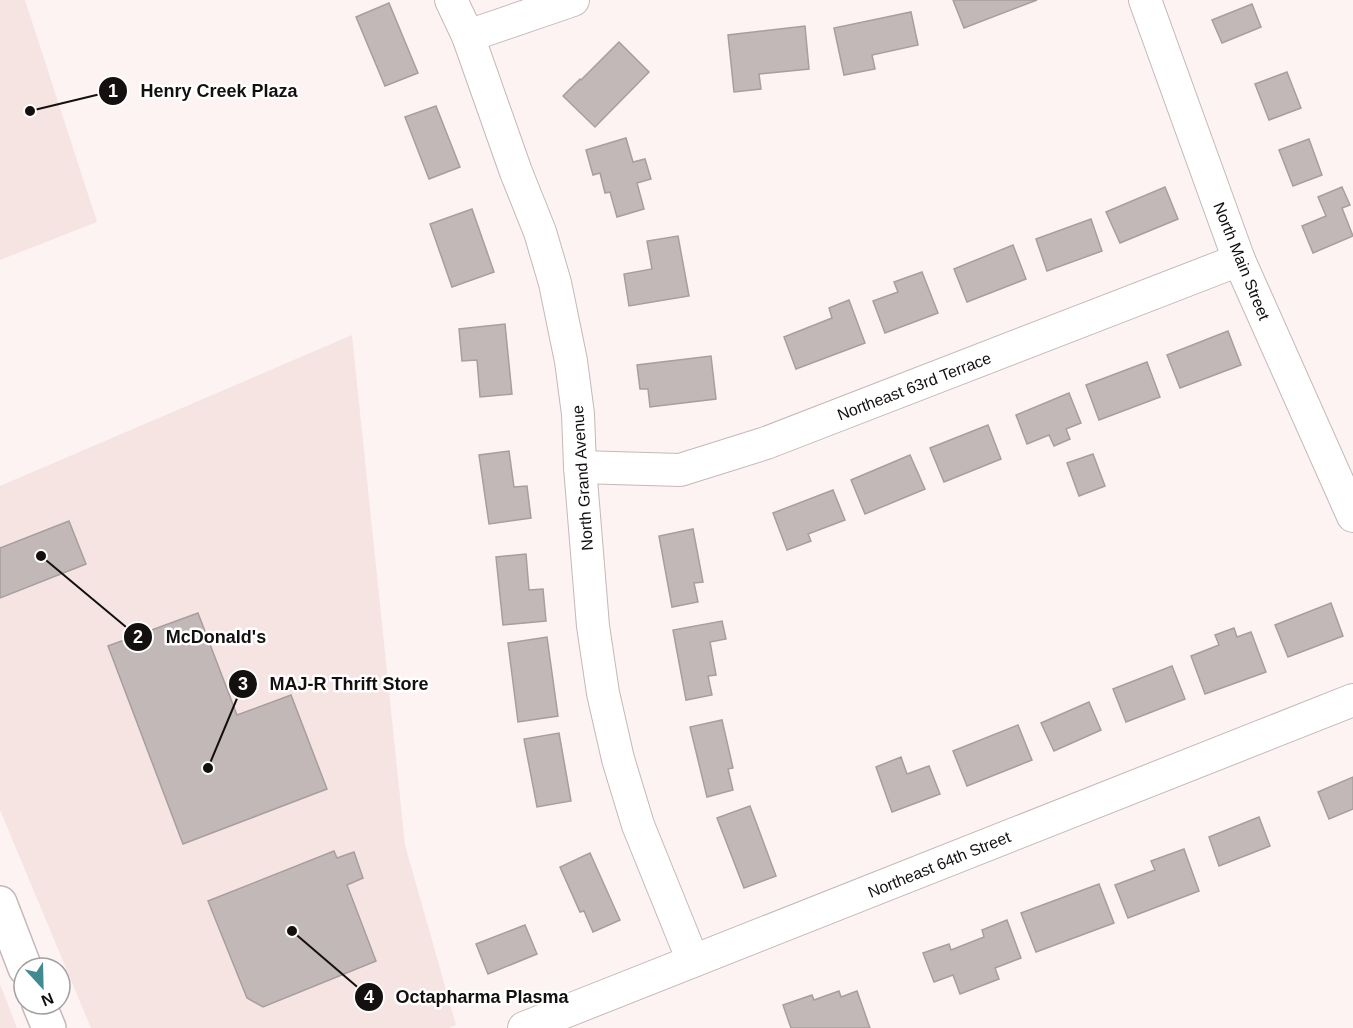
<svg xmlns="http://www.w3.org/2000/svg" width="1353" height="1028" viewBox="0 0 1353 1028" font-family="Arial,sans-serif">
	<rect width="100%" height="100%" fill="#fdf3f2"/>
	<!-- built -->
	<g fill="#f6e4e2">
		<path d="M0,0H25L97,222L0,260Z"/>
		<path d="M352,335L405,845L456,1025L449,1028H91L0,810V486Z"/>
		<path d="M0,984L17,1028H0Z"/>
	</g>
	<!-- building -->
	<g fill="#c2b8b7" stroke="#a79e9d" stroke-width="1.5">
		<path d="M953,0H1037L964,28Z"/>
		<path d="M389,3L418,73L385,86L356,17Z"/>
		<path d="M1252,4L1261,27L1222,43L1212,20Z"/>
		<path d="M911,12L918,45L872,55L875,69L844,75L834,28Z"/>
		<path d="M805,26L809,69L759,74L761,89L734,92L728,35Z"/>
		<path d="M619,42L649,72L595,127L563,96L580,79L581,80Z"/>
		<path d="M1287,72L1301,108L1269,120L1255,84Z"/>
		<path d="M436,106L460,167L429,179L405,117Z"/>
		<path d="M626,138L633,162L645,159L651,179L637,183L644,209L617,217L610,192L605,193L600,173L593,175L586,150Z"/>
		<path d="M1309,139L1322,175L1293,186L1279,150Z"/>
		<path d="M1165,187L1178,219L1120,243L1106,212Z"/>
		<path d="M1342,187L1350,205L1342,208L1353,236L1313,253L1302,226L1326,216L1318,197Z"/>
		<path d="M472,209L494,272L452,287L430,224Z"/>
		<path d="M1091,219L1102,251L1047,271L1036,239Z"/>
		<path d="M678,236L689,296L629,306L624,274L652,269L647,241Z"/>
		<path d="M1013,245L1026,279L967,302L954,269Z"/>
		<path d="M922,272L938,313L885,333L873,301L898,292L894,282Z"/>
		<path d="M849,300L865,343L796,369L784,337L832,318L829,308Z"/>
		<path d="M505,324L512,394L480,397L477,360L462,361L459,329Z"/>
		<path d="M1228,331L1241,365L1180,388L1167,355Z"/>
		<path d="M711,356L716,399L650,407L648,389H640L637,365Z"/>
		<path d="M1147,362L1160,397L1099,420L1086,385Z"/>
		<path d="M1069,393L1081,423L1066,429L1070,439L1054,446L1049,435L1027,444L1016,415Z"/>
		<path d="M988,425L1001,459L944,482L930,448Z"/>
		<path d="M509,451L514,487L527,486L531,518L489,524L479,455Z"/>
		<path d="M1093,454L1105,486L1079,496L1067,463Z"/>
		<path d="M910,455L925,489L865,514L851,480Z"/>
		<path d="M833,490L845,520L808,534L811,541L787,550L773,513Z"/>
		<path d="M69,521L86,564L0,598V548Z"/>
		<path d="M693,529L703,582L694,583L698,602L672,607L659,536Z"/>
		<path d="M526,554L529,590L543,589L546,621L503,625L496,557Z"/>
		<path d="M1331,603L1343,636L1288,657L1275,625Z"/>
		<path d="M198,613L237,715L291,695L327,789L183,844L108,646Z"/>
		<path d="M722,621L726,639L710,642L716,675L708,676L712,695L686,700L673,630Z"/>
		<path d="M1234,628L1237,637L1251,632L1266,672L1205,694L1191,656L1219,645L1215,635Z"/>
		<path d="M547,637L558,716L518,722L508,643Z"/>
		<path d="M1172,666L1185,699L1126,722L1113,689Z"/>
		<path d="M1089,702L1101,730L1054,751L1041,723Z"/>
		<path d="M722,720L733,768L728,769L733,790L707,797L690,727Z"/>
		<path d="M1018,725L1032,760L967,786L953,751Z"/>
		<path d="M559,733L571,801L537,807L524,739Z"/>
		<path d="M901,757L907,774L929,766L940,794L892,812L876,767Z"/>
		<path d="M1353,777V809L1329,819L1318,792Z"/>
		<path d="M750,806L776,876L744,888L717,818Z"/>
		<path d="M1259,817L1270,846L1219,866L1209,837Z"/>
		<path d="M1184,849L1199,891L1128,918L1115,885L1155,870L1151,861Z"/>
		<path d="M334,851L337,858L354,852L363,878L347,885L376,961L263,1007L247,998L208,901Z"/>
		<path d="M590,853L620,920L593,932L584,911L580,912L560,867Z"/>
		<path d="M1099,884L1114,923L1036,952L1021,913Z"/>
		<path d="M1007,920L1021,958L995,968L999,979L960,994L953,975L934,982L923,953L949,944L951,950L984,937L982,930Z"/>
		<path d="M525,925L537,954L488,974L476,944Z"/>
		<path d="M839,991L841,997L857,991L870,1028H791L783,1005L812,995L814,1000Z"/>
	</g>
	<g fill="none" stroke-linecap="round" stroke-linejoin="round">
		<defs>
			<g id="minor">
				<path d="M451,0L468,36L516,172L540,232L555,283L571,361L578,414L580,467L593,626L603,693L618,759L638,825L693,961"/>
				<path d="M1145,0L1239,260L1353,516"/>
				<path d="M468,36L573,0"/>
				<path d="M580,467L680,470L766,443L1239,260"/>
				<path d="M524,1028L1353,700"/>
			</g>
			<g id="major">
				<path d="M0,903L25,968"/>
				<path d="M39,1004L49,1028"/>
			</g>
		</defs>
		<!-- minor casing -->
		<use href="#minor" stroke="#c3b9b8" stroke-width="34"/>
		<!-- major casing -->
		<use href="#major" stroke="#c3b9b8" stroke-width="36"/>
		<!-- minor -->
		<use href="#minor" stroke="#fff" stroke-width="32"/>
		<!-- major -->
		<use href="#major" stroke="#fff" stroke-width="33"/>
	</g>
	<g text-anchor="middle" stroke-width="5" stroke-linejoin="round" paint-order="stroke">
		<!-- street labels -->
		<g font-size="16" fill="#13100f" stroke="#fff">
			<text transform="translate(1242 261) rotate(68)" y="6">North Main Street</text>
			<text transform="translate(914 386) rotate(-21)" y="6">Northeast 63rd Terrace</text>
			<text transform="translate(582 478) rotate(-94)" y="6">North Grand Avenue</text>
			<text transform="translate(939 864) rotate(-22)" y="6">Northeast 64th Street</text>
		</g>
	</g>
	<!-- callouts -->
	<path fill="none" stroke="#13100f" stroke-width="2" d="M30 111L113 91M41 556L138 637M208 768L243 684M292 931L369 997"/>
	<g fill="#13100f" stroke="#fff" stroke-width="2">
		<circle cx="30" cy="111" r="6"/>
		<circle cx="41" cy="556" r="6"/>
		<circle cx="208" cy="768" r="6"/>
		<circle cx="292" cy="931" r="6"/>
		<circle cx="113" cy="91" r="15"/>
		<circle cx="138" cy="637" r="15"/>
		<circle cx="243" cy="684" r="15"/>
		<circle cx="369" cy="997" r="15"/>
	</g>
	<g font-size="18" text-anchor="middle" font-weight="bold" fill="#fff">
		<text x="113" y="97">1</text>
		<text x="138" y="643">2</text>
		<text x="243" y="690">3</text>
		<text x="369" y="1003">4</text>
	</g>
	<g font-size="18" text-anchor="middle" font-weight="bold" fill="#13100f" stroke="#fff" stroke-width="5" stroke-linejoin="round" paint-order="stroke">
		<text x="219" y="97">Henry Creek Plaza</text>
		<text x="216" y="643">McDonald's</text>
		<text x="349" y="690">MAJ-R Thrift Store</text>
		<text x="482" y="1003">Octapharma Plasma</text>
	</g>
	<!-- north arrow -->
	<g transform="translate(42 986) rotate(158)"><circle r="28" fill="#ffffff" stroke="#a19f9f" stroke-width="1.5"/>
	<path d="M0-4.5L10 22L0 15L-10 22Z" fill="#428a91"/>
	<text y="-9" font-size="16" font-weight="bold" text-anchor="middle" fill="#13100f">N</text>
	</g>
</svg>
